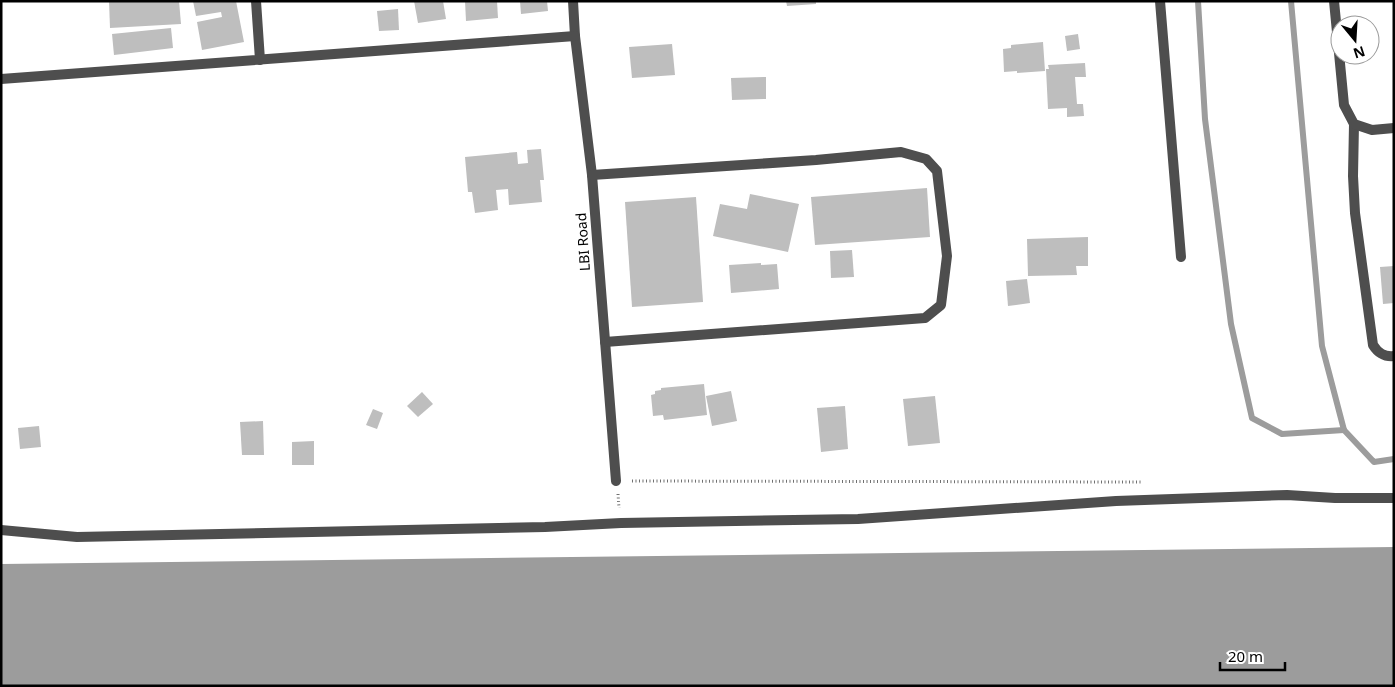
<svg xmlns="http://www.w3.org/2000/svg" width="1395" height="687" viewBox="0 0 1395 687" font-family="'Noto Sans',sans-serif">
	<rect width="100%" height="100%" fill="#fff"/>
	<!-- water -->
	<path fill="#9c9c9c" d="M1394,547V686H1V564Z"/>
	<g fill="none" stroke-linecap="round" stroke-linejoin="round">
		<!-- stream -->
		<g stroke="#9c9c9c" stroke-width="6">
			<path d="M1198,1L1205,119L1231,324L1252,418L1282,434L1344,430"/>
			<path d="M1291,1L1322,346L1344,430L1374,462L1394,459"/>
		</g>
	</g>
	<!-- building -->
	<g fill="#bebebe">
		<path d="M109,1H179L181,24L110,28Z"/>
		<path d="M193,1H236L244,42L202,50L197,22L222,17L221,12L196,16Z"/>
		<path d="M414,1H443L446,19L418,23Z"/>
		<path d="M465,1H497L498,18L466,21Z"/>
		<path d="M520,1H547L548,11L521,14Z"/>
		<path d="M786,1H816V4L787,6Z"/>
		<path d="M398,9L399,30L379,31L377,11Z"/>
		<path d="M171,28L173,48L114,55L112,34Z"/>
		<path d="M1078,34L1080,49L1067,51L1065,36Z"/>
		<path d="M1043,42L1045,71L1017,73V71L1004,72L1003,49L1011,48V45Z"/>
		<path d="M672,44L675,75L632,78L629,47Z"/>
		<path d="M1085,63L1086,77H1075L1077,104H1083L1084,116L1067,117V108L1048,109L1046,69H1049L1048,65Z"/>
		<path d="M766,77V99L732,100L731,78Z"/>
		<path d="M541,149L544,180H540L542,202L509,205L508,189L496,190L498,210L475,213L472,192H468L465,157L517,152L518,164L528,163L527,150Z"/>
		<path d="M927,188L930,237L815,245L811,197Z"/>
		<path d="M750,194L799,204L788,252L713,236L720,204L747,209Z"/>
		<path d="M696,197L703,302L632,307L625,202Z"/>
		<path d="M1088,237V266H1076L1077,275L1028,276L1027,239Z"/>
		<path d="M852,250L854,277L831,278L830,251Z"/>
		<path d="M761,263V265L777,264L779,289L731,293L729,265Z"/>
		<path d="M1394,266V303L1383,304L1380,267Z"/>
		<path d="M1027,279L1030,303L1008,306L1006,281Z"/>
		<path d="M704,384L707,415L664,420L663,415L653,416L651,395L655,394V391L661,390V388Z"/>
		<path d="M731,391L737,421L712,426L706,396Z"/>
		<path d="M422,392L433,404L418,417L407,406Z"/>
		<path d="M935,396L940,443L908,446L903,399Z"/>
		<path d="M845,406L848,449L821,452L817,408Z"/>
		<path d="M373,409L383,413L377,429L366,425Z"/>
		<path d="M263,421L264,455H242L240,422Z"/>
		<path d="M39,426L41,447L20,449L18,428Z"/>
		<path d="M314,441V465H292V442Z"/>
	</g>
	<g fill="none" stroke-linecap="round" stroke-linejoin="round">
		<!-- path -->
		<g stroke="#707070" stroke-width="3" stroke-dasharray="1 2.5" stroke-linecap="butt">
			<path d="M632,481L1141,482"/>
			<path d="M618,494L619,508"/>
		</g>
		<!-- service -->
		<g stroke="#4e4e4e" stroke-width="10">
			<path d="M1160,1L1181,257"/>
			<path d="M1354,124L1353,176L1355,213L1373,345C1378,353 1384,357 1394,356"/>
			<path d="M1,530L77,537L545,527L621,523L858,519L1116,501L1287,495L1335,498H1394"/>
		</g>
		<!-- minor -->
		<g stroke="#4e4e4e" stroke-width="10">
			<path d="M256,1L260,60"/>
			<path d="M573,1L575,36L592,175L616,481"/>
			<path d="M1334,1L1344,105L1354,124L1372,130L1394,128"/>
			<path d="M1,79L575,36"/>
			<path d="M592,175L816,160L901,152L926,159L937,171L947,256L941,305L925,318L605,342"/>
		</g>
	</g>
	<g text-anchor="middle" stroke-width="5" stroke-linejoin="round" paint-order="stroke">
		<!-- street labels -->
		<g font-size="14" fill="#000" stroke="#fff">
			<text transform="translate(583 242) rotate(-94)" y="5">LBI Road</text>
		</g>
	</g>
	<!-- border -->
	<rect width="1395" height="687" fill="none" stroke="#000000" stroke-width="5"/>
	<!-- north arrow -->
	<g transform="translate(1355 40) rotate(162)"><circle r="24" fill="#ffffff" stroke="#999999"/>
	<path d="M0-4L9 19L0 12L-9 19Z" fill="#000000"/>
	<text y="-8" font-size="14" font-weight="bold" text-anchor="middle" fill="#000000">N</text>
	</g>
	<!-- scale -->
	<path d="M1220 662v8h65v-8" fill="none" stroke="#000000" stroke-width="2.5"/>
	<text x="1228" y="662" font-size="15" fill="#000000" stroke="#ffffff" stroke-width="4" paint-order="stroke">20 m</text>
</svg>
